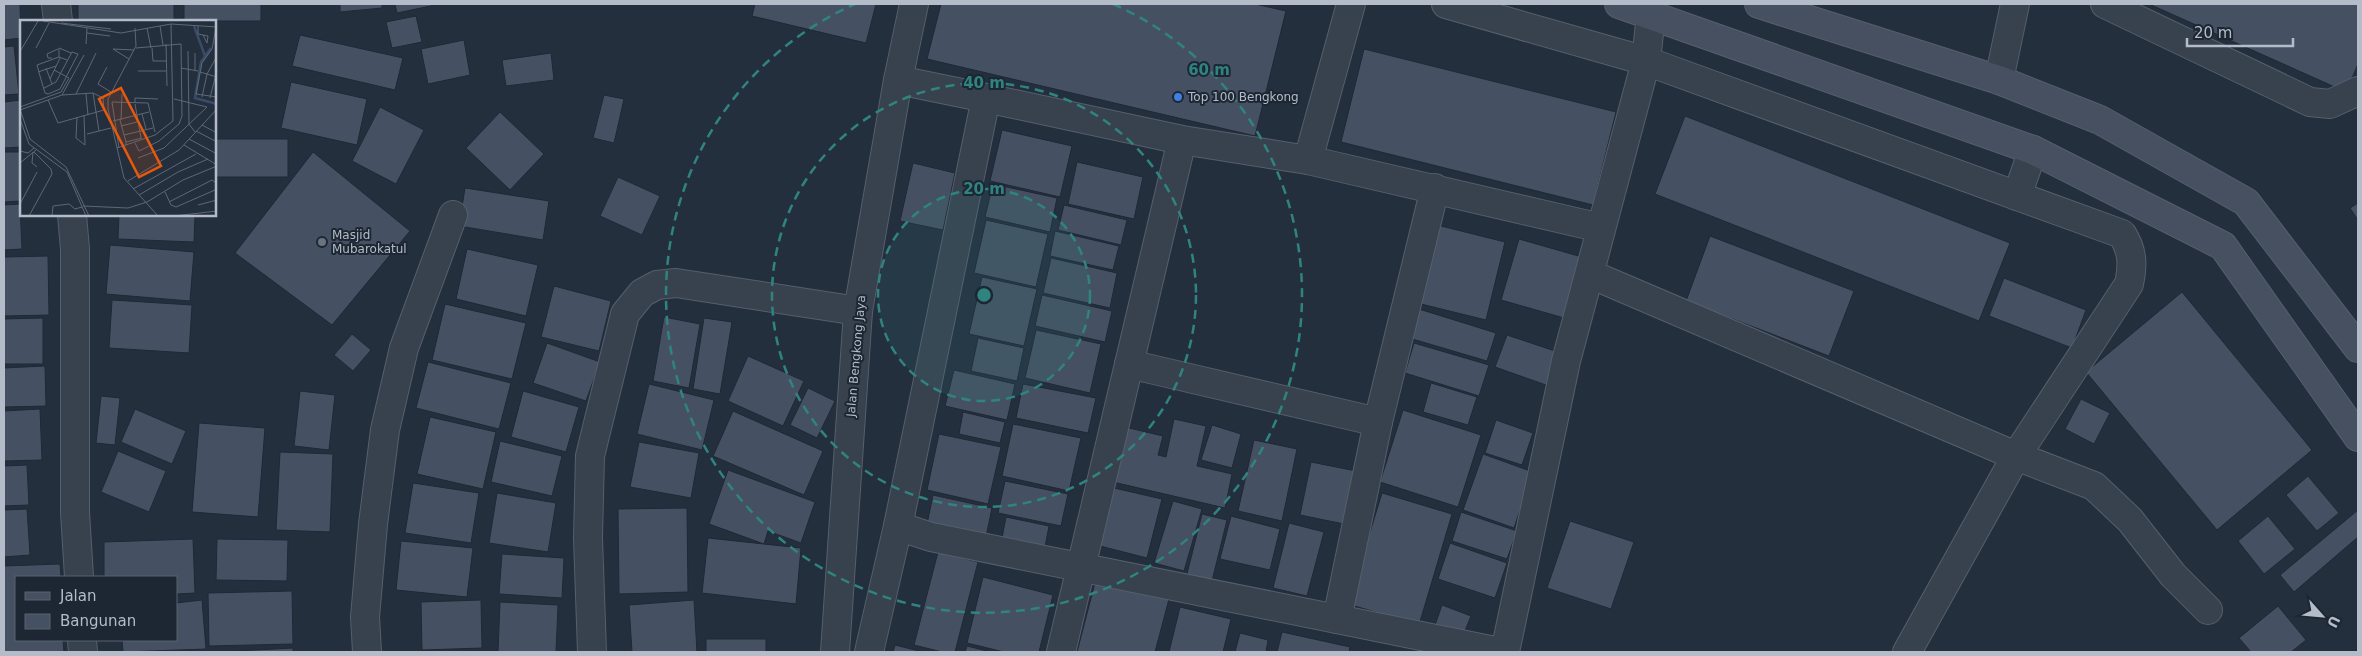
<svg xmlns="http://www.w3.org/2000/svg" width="2362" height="656" viewBox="0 0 2362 656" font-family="'DejaVu Sans',sans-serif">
	<rect width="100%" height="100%" fill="#242f3e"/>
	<!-- building -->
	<g fill="#455162" stroke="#1f2835">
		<path d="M4,4H20L21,38L4,40Z"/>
		<rect x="78" y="4" width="96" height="17"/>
		<rect x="184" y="4" width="77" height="17"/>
		<path d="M340,4H382V8L340,12Z"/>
		<path d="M395,4H440L397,13Z"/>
		<path d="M755,4H876L866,43L752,16Z"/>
		<path d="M941,4H1255L1286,11L1255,136L927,59Z"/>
		<path d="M2149,4H2358V64L2346,92Z"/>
		<path d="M416,16L422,42L392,48L386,22Z"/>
		<path d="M300,35L403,58L395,90L292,66Z"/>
		<path d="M464,40L470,75L428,84L421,49Z"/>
		<path d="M14,46L19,94L4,95V47Z"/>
		<path d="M1364,49L1616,112L1593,205L1341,142Z"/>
		<path d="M551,53L554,80L506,86L502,60Z"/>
		<path d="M291,82L367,99L357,145L281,128Z"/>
		<path d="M604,95L624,99L614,143L593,138Z"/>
		<path d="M21,100V147L4,148V102Z"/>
		<path d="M380,107L424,130L396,184L352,161Z"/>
		<path d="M500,112L544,154L510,190L466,148Z"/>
		<path d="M1685,116L2010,243L1979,321L1655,194Z"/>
		<path d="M1002,130L1072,146L1060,197L990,181Z"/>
		<rect x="215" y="139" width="73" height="38"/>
		<path d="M4,152H21V201L4,202Z"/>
		<path d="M313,152L410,231L332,325L235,253Z"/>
		<path d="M1077,162L1143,177L1134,219L1068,204Z"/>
		<path d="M913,163L955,173L943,230L900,221Z"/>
		<path d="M618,177L660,196L642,235L600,216Z"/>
		<path d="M993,184L1057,198L1050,232L985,217Z"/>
		<path d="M465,188L549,201L543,240L459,226Z"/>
		<path d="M2358,203V220L2350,208Z"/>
		<path d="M20,204L22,249L4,250V205Z"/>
		<path d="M1064,205L1127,220L1121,245L1058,230Z"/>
		<path d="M119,215H195L194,242L118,239Z"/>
		<path d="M986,220L1048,234L1036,287L974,273Z"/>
		<path d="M1437,225L1505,242L1486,320L1417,303Z"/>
		<path d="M1055,231L1119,246L1113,270L1050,256Z"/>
		<path d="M1710,236L1854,291L1829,356L1686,301Z"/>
		<path d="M1519,239L1589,259L1571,320L1501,300Z"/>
		<path d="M110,245L194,252L190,301L106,294Z"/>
		<path d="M467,249L538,265L526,316L456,299Z"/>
		<path d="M48,256L49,315L4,316V257Z"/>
		<path d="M1051,258L1117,273L1110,308L1043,293Z"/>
		<path d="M982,277L1037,289L1024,346L969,334Z"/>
		<path d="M2004,278L2086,310L2072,348L1989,316Z"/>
		<path d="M554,286L611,301L599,351L541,337Z"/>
		<path d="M2182,292L2312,450L2217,530L2086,372Z"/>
		<path d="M1042,295L1112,311L1105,342L1035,326Z"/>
		<path d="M112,300L192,305L189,353L109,348Z"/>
		<path d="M445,304L526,323L512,379L432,360Z"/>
		<path d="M1419,309L1496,333L1487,361L1409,338Z"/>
		<path d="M664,317L700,324L689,388L653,381Z"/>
		<path d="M43,318V364H4V319Z"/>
		<path d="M704,318L732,322L720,394L693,389Z"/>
		<path d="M1036,330L1101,344L1090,393L1025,378Z"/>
		<path d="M352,334L371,350L353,371L334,355Z"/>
		<path d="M1507,335L1558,352L1546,385L1495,367Z"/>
		<path d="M978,338L1024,348L1017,381L971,371Z"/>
		<path d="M547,343L600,362L586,401L533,383Z"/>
		<path d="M1414,343L1489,365L1479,396L1405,373Z"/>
		<path d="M748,356L804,381L783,426L728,401Z"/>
		<path d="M428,362L511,383L499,429L416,408Z"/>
		<path d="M45,366L46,406L4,407V368Z"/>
		<path d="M954,370L1015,384L1007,420L945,406Z"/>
		<path d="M1431,383L1477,397L1468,425L1423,412Z"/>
		<path d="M649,384L714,400L702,450L637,434Z"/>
		<path d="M1023,384L1096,398L1088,433L1016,418Z"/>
		<path d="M808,388L835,401L817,438L790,425Z"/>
		<path d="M300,391L335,395L329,450L294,446Z"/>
		<path d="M523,391L579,407L566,452L511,437Z"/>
		<path d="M101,396L120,398L115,445L96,443Z"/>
		<path d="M2081,399L2110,413L2094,444L2065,429Z"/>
		<path d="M40,409L42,460L4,461V411Z"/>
		<path d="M135,409L186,431L172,464L121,442Z"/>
		<path d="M1403,410L1481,435L1458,507L1380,482Z"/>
		<path d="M733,411L823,451L804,495L713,456Z"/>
		<path d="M963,412L1005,422L1000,443L959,434Z"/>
		<path d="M430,417L496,432L483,489L417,474Z"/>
		<path d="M1174,419L1206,426L1197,466L1232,474L1225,508L1113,482L1125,427L1163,436L1158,455L1166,457Z"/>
		<path d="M1496,420L1533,433L1522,465L1485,453Z"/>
		<path d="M199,423L265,428L258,517L192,512Z"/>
		<path d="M1013,424L1081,438L1069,491L1002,476Z"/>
		<path d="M1212,425L1241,434L1232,468L1201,460Z"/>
		<path d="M939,434L1001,447L988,504L927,490Z"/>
		<path d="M1254,440L1297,449L1282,521L1238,511Z"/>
		<path d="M500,441L562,456L552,496L491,482Z"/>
		<path d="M639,442L699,453L691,498L630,487Z"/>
		<path d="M118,451L166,471L149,512L101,492Z"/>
		<path d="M280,452L333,454L330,532L276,530Z"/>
		<path d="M1483,454L1533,472L1514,528L1463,510Z"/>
		<path d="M1311,462L1356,471L1344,524L1300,515Z"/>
		<path d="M27,465L29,505L4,506V466Z"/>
		<path d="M728,470L815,502L801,543L768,531L764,544L709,524Z"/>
		<path d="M2308,476L2339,513L2317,531L2286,495Z"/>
		<path d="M1005,481L1068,494L1061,526L998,513Z"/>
		<path d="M413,483L479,493L471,543L405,533Z"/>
		<path d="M1114,488L1162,499L1147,558L1100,546Z"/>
		<path d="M497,493L556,503L548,552L489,543Z"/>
		<path d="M1382,493L1452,514L1419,625L1348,604Z"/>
		<path d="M933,495L992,508L986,537L927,524Z"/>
		<path d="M1173,501L1202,509L1184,571L1154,563Z"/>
		<path d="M687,508L688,592L619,594L618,509Z"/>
		<path d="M27,509L30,555L4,557V510Z"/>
		<path d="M2358,510V537L2294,592L2280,575Z"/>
		<path d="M1461,512L1517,531L1507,559L1452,541Z"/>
		<path d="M1202,514L1227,520L1212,581L1187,574Z"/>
		<path d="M1231,516L1280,529L1270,570L1220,559Z"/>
		<path d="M2268,516L2295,549L2264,574L2238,541Z"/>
		<path d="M1006,517L1049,526L1045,547L1002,538Z"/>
		<path d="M1570,521L1634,542L1611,609L1547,588Z"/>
		<path d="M1289,523L1324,532L1307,596L1273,588Z"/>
		<path d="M708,538L801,548L796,604L702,593Z"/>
		<path d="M193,539L195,593L176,594V577H104V542Z"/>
		<path d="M217,539L288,540L287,581L216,580Z"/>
		<path d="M401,541L473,548L467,597L396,590Z"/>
		<path d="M1450,543L1507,563L1495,598L1438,579Z"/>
		<path d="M938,552L978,562L955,652H942L914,645Z"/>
		<path d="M502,554L564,558L562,598L499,594Z"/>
		<path d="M60,564L61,577H16V640H63L64,652H4V566Z"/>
		<path d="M983,577L1053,595L1039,652H1004L967,643Z"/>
		<path d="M1096,579L1169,599L1155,652H1077Z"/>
		<path d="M292,591L293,644L209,646L208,593Z"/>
		<path d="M202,600L206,649L123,652L122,640H176V603Z"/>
		<path d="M481,600L482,648L422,650L421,602Z"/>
		<path d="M694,600L697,652H632L629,605Z"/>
		<path d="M500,602L558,605L556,652H498Z"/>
		<path d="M1442,605L1471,616L1462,638L1434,628Z"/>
		<path d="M2278,606L2306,640L2291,652H2251L2239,638Z"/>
		<path d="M1180,607L1231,619L1223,652H1169Z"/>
		<path d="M1282,632L1350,647L1349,652H1277Z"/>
		<path d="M1240,633L1268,640L1266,652H1235Z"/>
		<rect x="706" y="639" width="60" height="13"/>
		<path d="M895,645L923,652H893Z"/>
		<path d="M967,646L991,652H965Z"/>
		<path d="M293,648V652H218Z"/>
	</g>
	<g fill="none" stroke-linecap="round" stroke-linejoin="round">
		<defs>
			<g id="street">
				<path d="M56,4L58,21"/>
				<path d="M1446,4L1646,61L2122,234C2133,251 2133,265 2129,284L2016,456L1907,652"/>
				<path d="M2105,4L2310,102L2330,104L2358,91"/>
				<path d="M1999,80L2015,4"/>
				<path d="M986,98L1182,140L1308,160L1601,228"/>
				<path d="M1308,160L1351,4"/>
				<path d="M2017,196L2033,150"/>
				<path d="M72,215L75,249V512L79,577"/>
				<path d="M1590,274L2016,456L2094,486L2130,520L2173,575L2208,610"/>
				<path d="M1129,364L1378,422"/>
				<path d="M898,526L931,537L1500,652"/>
				<path d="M1337,619L1378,422L1435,188"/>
				<path d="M82,640L83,652"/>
				<path d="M367,652L365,617L373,524L385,430L404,348L453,215"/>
				<path d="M592,652L588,538L590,456L625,314L642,293L657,285L676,283L858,311"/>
				<path d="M835,652L858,311L898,80L914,4"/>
				<path d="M869,652L898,526L986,98L898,80"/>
				<path d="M1061,652L1182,140"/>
				<path d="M1505,652L1566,361L1646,61L1651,14"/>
			</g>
			<g id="secondary">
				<path d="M1619,4L2033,150L2223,246L2358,437"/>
				<path d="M1759,4L1999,80L2100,120L2246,202L2358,348"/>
			</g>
		</defs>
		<!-- street casing -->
		<use href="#street" stroke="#565f6c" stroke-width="30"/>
		<!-- secondary casing -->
		<use href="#secondary" stroke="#565f6c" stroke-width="30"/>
		<!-- street -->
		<use href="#street" stroke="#38414e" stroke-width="28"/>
		<!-- secondary -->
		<use href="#secondary" stroke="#465061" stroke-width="28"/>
	</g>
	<!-- distance rings -->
	<circle cx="984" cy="295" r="106" fill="#308480" fill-opacity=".12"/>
	<g fill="none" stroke="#308480" stroke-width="2.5" stroke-dasharray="9 6">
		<circle cx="984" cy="295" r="106"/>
		<circle cx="984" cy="295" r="212"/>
		<path d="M1113 4A318 318 0 1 1 855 4"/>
	</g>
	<!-- markers -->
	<circle fill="#3f7fe0" stroke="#1d2633" stroke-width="2" cx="1178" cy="97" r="5"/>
	<circle fill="#6b7280" stroke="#1d2633" stroke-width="2" cx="322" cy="242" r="5"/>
	<g text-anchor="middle" stroke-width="4" stroke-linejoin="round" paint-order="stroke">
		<!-- poi labels -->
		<g font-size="12" fill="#b4bcc9" stroke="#1d2633" text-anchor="start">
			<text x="1188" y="101">Top 100 Bengkong</text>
			<text x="332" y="239">Masjid<tspan x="332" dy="14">Mubarokatul</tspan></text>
		</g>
		<!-- street labels -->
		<g font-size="12" fill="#b4bcc9" stroke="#1d2633">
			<text transform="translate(856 356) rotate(-85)" y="4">Jalan Bengkong Jaya</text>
		</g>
	</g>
	<!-- overview -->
	<g transform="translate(20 20)">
		<rect width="196" height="196" fill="#242f3e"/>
		<path fill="none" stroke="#394c67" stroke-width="2.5" d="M174,6L185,36M191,28L181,42L175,78L197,84"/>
		<path fill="none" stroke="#5e6776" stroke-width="1" d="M23,1L101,13L151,4L197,7M41,3L91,9M140,6L143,25M178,6V14L188,16L187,23L183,15M196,7L192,29L182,43L176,74L197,77M115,8L116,26L88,79V89L104,158L138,196M127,8L131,28M67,13L90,16M66,24L67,8M146,24L147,66M16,28L29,3M132,28L133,41H146M93,29L114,30M93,29L109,39M1,30L18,1M168,31L169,104L175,112M39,37V28L51,33M32,38H28L27,34L38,29M87,47L78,64L91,72M26,48L32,64M161,48L178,51M175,50V33M118,51H146M18,52L36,46M180,52L197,57M30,59L40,38M24,68L36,62L52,32L58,34L40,69L28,74L25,73L20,56L17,45L39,37L47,40M73,73L79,111M56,74L76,33M66,74L68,95M42,75L64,35M182,77L187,54L197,36M190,78L197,50M28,80L38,103L84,90M115,83V78L138,79M115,84L121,118M0,87L41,72L49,58L34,50M0,89L10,119L46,147L69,196M0,90L42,75L73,73L83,78L84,90M122,94L126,109M64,95L65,125M57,97L56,118L65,125M0,99L9,124L47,152L66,196M100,100L106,122M101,100L102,74M93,101L129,92M182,105L197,113M101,106L117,102M176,111L197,122M67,114L91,108M104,115L133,108M169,119L197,134M115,123L119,131L139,121L159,104L162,96L161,24L116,28M106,125V122L122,118M164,125L197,145M97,128L135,115L153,101L151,4M99,128L92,82L128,83L135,112M0,131L8,133L14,128M13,132L12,143L17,147M118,138L144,128L187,87L154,79M0,143L16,130M108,161L159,130L197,89M113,169L176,134M145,172L151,185L156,187L195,170M119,175L158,152L188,139M127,182L163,160L197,146M149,182L192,160L197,164M0,184L17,152M178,185L197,180M63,186L108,188L127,182M9,196L32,154L31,149L14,132M32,196L33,186L49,184L55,189L62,187M154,196L197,191"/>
		<path fill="#e8590c" fill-opacity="0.15" stroke="#e8590c" stroke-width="2.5" d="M101,68L141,146L119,157L79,79Z"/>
		<rect width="196" height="196" fill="none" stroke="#b4bcc9" stroke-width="2.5"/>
	</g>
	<circle cx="984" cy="295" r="8" fill="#308480" stroke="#1d2633" stroke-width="2.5"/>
	<g font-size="15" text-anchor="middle" font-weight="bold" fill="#308480" stroke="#1d2633" stroke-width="4" stroke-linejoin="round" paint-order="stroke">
		<text x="1209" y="75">60 m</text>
		<text x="984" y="88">40 m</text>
		<text x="984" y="194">20 m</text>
	</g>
	<!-- border -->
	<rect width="2362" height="656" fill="none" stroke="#b4bcc9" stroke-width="10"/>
	<!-- legend -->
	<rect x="15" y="576" width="162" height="65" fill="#1d2633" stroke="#59626f"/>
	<rect x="25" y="592" width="25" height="8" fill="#465061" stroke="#59626f"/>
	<text x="60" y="601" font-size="15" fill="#b4bcc9">Jalan</text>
	<rect x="25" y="614" width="25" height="15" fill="#455162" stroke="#59626f"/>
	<text x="60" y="626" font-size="15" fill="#b4bcc9">Bangunan</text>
	<!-- north arrow -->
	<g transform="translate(2322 616) rotate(117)" stroke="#1d2633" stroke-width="4" paint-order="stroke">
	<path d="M0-4L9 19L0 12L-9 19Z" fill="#b4bcc9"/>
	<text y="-8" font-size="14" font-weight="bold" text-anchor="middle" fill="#b4bcc9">U</text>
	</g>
	<!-- scale -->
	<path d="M2187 38v8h106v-8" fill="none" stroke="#b4bcc9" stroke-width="2.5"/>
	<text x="2194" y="38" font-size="15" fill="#b4bcc9" stroke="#1d2633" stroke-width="4" paint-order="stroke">20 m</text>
</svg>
